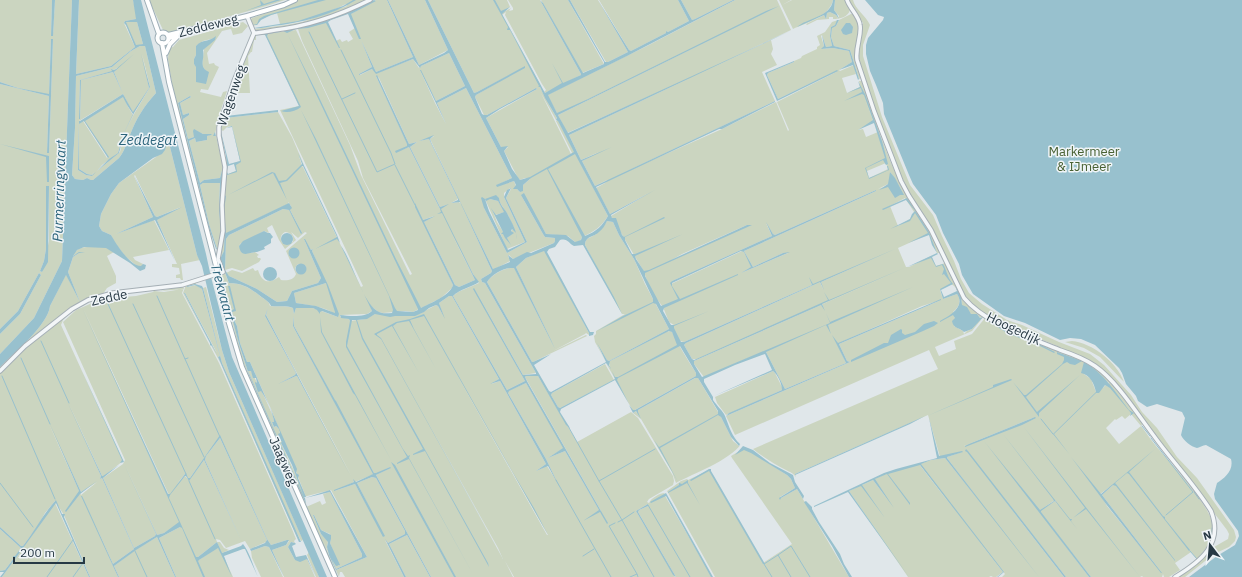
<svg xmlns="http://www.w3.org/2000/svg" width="1242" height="577" viewBox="0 0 1242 577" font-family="'IBM Plex Sans',sans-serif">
	<rect width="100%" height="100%" fill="#e0e7ea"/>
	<!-- green -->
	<g fill="#cbd5c0" fill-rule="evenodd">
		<path d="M0,0H52L51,35H53L55,0H72L62,261L34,318L0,354V334L20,314L41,275L39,273L18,311L0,329V84L49,96L47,152L49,153L53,39H51L49,95L18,88L0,82ZM46,186H49V241L42,272L40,271L44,261L46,249Z"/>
		<path d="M79,0H133L137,17L136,19L125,21L124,23L135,47L111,66L76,74Z"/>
		<path d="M149,0H285C256,10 227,16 198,26C188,28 179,29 171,33L163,30Z"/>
		<path d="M298,0H368L344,12L294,27L260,31H257L254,29L286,25L302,22L347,6L346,4C330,12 297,24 280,24L277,13L261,19L257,25L252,26L250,20L252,18L273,11Z"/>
		<path d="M376,0H387L413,57L376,72L361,40L372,67L359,74L360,75L372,69L377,73L413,59L419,68L421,66L449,53L465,86L436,101L420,70L435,103L446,124L437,103L466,88L512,178L497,185V186L514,181L517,189L520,192L523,185L530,179L525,178L520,180L518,178L504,151L508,147H501L486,118L537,89L536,88L487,115H484L475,97L476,95L525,67L477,92L474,93L428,0H507L510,7L501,12L502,13L511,8L509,11L513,10V8L508,0H540L581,74V75L545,93L544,92L546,90L542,84L505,15L506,12L502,15L541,86L538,87H540C545,98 551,108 557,118L556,120L541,93L571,154L572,153L556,121L558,120L608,216C602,226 594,232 582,237C581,241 579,242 575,242L568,236L546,234L542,227L521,195L543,234L545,237L555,238L556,239L554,243L516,258L513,259L509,255L508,256L510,261L495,269H493L461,204L492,271L491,273L481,279L482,282L485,283L536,373L523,375L474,288L525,381L507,390L453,296L458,292L479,283L473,274L452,234L475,280L459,287L455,285L424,222L434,216L423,220L453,285L452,288L441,298L413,312L405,311L383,313L378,312L370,305L372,311L367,314L340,315V317L349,319L350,321L365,319L375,314H419L436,305L438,306L443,315L439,303L449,296H452L499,379L491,384L500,381L546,464L536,471L547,466L556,480L546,459L508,393V391L526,383L564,448L548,458L565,451L601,513V511L525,377L526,376H538L577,442L631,412L638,418L673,476L674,481L673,485L649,499L647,502L649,503C651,498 660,493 665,493L664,494L712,577H676L638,512L639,510L648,506V504L636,511L675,577H514L505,561L513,577H431L376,475L390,468V467L376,474L374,473L294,326V316L293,326L295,330L374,474L355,482L353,480L354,482L334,491L355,484L384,537V536L357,483L372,477L376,478L405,531V534L388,543L385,540L404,577H345L342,572H340L339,577L336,570L367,557L331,490L303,497L306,504L302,499L241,357L221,276L225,273L229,283C241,283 250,288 259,295C263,299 269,300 270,306C278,307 285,305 293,308L294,314L296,308H313L338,317C330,307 308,305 296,303L294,293L326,283L312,251L313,249L311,250L304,239L321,278L318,283L292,291L287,301L277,302L257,289L229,276L226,273L232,270L242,273L253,268L255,271L258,270C262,283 269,284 279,277L281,280C287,281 294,280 296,274L286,251L307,233L305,232L298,238L291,232L296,240L285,249L279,240L272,225L267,228L269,233L264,231L240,244L239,247L251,253L255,252L259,255L257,256L258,258H260L261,259L259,262L242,271L232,268L225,270L226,239L229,235L283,209L289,210L302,233L290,210L291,206L288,202V204L225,234L224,251L220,259L219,258C224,243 224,229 223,213C222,201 225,187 225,175L236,171L234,163L240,161L232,126L227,127L223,131L220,129L223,119L225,118L278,112L292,137L304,165L299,156L302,166L303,167L361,287L363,286L280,110L299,106L265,34L296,30L350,145L361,175L410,275L412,274L363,178L358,161L302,41L298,29L326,21L336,41L340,39L342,42L347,40L348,42L353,39L349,32L355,28L349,15ZM376,76L379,78L409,144L417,142L410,147L440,207L446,205L440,209L409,147L396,152L408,146L407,143ZM434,136L430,139L461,204L459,202L451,203L458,199L429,139L419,141ZM510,188L511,189L506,198L527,242L507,253L484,208L485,199L507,249L525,242L504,197V193ZM499,198V201L508,215L514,228L511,231L513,233L507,238L497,222L492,209L495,215L505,212L498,201L490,199ZM285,232C291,233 294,235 293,242L284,244C279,240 280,235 285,232ZM298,264L306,266V270L304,273L300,274L296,272L295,268ZM268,308L266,315L352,477L297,376H296L280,383L295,375L296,373L265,316ZM232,313L235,322L237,326L240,343L247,362H250L271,409L306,497L281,443L283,441L279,434H280L279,429L276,426L274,427L272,422H274L273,416L264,396L251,371H248L303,496L249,375L239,344ZM456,373L548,535H547ZM426,419L498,548L503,559Z"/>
		<path d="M388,0H425L448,50L419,65Z"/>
		<path d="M541,0H568L604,64L582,73Z"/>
		<path d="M570,0H598L628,52L608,62H606Z"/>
		<path d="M599,0H678L689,21L668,32L666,31V33L631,51L629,50Z"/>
		<path d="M681,0H733L695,19L692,20Z"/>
		<path d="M735,0H777L791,30L692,77L771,40L773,49L771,54L777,65L762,72L775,101L621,174L722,129L776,102L788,131L789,130L777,102L838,71L813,82L778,99L767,75L768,73L794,62V61L801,58L802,56L817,49V47L820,45L817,36L825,32L832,22L838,20L835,25L831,27L830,36L832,46L826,47L822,35L821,36L824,46L822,49L833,48L849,51L852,62L839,70L840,71L854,65L856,74L842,78L847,93L860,87L859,81H862C874,116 885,153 902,187C914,210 930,229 940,253H937L929,234L898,248L906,267H909L931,256L936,266L945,263L958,289L984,316L972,331L935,347L939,356L956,349L954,341L972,334L985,318L1090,364C1111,379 1128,402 1143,423L1141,426C1146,432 1150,439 1156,446C1169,462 1213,508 1213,527C1213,540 1206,550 1197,559L1191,552L1175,563L1180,570L1169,577H1164L1163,574L1162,577H1143L1142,576L1140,577H1091L1040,512L1041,510L1055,501L1058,505L1055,500L1039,511L1089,577H1066L1004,499L1022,523L1064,577H1002L1005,574L975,536L1003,572L996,577H993L991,576L989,577H908L849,491L873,480L888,500L874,479L896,470L919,464L953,508L920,464L931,460L945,458L981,503L947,458V457L962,452L940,457L928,415L795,474L796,477C793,473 790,472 786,470C774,464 763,457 753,449L938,369L929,350L735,435L726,416L850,362L847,361L839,344L941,300L922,306L837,344L835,339L846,363L785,389L766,352L748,358L704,377L694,364V361L821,305L823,307L822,304L898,271L697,359H692L684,345L686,343L820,282L823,289L821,282L879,256L813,285L811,281L812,285L684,342L680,341L673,328L674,325L669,322L663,307L652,293L643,270L611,216L649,193L610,214L596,188L605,183L607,180L595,186L582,161L599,152L581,160L569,135L690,78L567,133L558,115L730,30L560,113H557L547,95L647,46ZM864,96L878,132L866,137L863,129L858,130L872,122L873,120ZM886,163L888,169L869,178L867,171ZM890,172C895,179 899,185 902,192L890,185L878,189L890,183ZM876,190V191L744,251L753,267L783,253H788L741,273L752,267L744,252L742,251L671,284L672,281L772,236L766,223L773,234L775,235ZM905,198L914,212L910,219L898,226L890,206ZM747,225H750L668,262L682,254ZM951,284C958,287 962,298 962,306L971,314H977L980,318L982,317L972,329L967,331L964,334L963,331L954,326L955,318L953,312C959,307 962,301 957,294L943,299L940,290ZM1084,363L1109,383V387L1105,385L1104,387L1096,392L1091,379L1084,374ZM1131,414L1141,426L1119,444L1106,428L1115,419L1116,420L1122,416L1125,419ZM1035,417L1022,424L964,446ZM1114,484L1102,495L1162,573L1107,506L1100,494Z"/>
		<path d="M779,0H791L782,5L792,0H833C830,16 806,23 793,29Z"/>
		<path d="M835,0H846L850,10C848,17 840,19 833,19V17H829V19L817,20L807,25L806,24L824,15L826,19L827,13L830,12L836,15L838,18L839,16L834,10Z"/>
		<path d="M848,0H853C855,9 866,16 870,25L863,45V56L882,117L910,185L933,215L942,236L954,261L961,279L969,293L982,304L1007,320L1022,325L1059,342L1090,354L1104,365L1131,395L1142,412L1157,428L1177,457L1197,478L1234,530L1236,537L1235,541L1229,547L1214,554L1185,577H1176L1203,558L1214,547L1228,539L1229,534L1227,530L1199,493L1101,369C1086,360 1071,352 1055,345C1024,332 982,321 963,293L940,246L906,189L894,162L859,64L858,55L863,23L857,15Z"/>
		<path d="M851,14H853C864,28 856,35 856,50C855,59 859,69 861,78L859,79L850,50L834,46L831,37L832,27L836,26L839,20Z"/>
		<path d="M128,21L137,22L143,44L136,46L125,23Z"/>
		<path d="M243,22L248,26L242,33L233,35L231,29L222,31L207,53L209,64L214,63L215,65L219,67L208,90L201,89L200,92L221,97L223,92L227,91L219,116L215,134L214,136H216L223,167L220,178L204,180L200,183L189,141L195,138L196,142L207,140V136L212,134H203L196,131L194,137L188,139L183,119L189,115V113L183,115L180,103L191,97L190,96L178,103L212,239L207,227L174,95L168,59L169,48L173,47L179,40ZM215,38L204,49L202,66L206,71L196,82V66L194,64V59L196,55V46L203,41Z"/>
		<path d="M254,35L256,36V40H254L252,52H251L248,56L250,93H234L230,108H226L234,81Z"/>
		<path d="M140,46H145L156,93C144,106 136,119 130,135C126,143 125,151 119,158L93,180H91L87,178L83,180L75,179L72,175L75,128L76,76L112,67L131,51ZM142,54L150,87L134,114L125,131L120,152L97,171L102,165L118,153L123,135L133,115L127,105L124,96L84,121L108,157L107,158L83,121L79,124V169L87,174L92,175L94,172L92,176L86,175L78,170L79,121L123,94L133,113L149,88ZM118,67L114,72L123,94L113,72L81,80L80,119H79L80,80L113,71L112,69L114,70Z"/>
		<path d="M168,139L197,255L200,260L181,264L183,280H181L180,278H176V275L180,274L179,268L172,267V264H177L157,220L181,207L157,217L155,216L135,175L134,176L153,217L116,234L154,220L169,250L133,257L135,260L143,264L142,266H137L126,257L114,242L111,235L102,231L99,226L101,214L111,194L119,183L156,157Z"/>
		<path d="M218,182H220L219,211L221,229L219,248L217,249L209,224L200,185L203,183Z"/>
		<path d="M607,221L613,222L619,235L634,259L645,284L669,329L609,361L607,360L597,344L606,362L595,342L594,336L596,334V331L625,314H622L585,245C585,237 591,238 596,234C600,231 605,225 607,221Z"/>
		<path d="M87,247H105L114,252L107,256L116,276V283L107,288L103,294L78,305L41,334L0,370V367C14,353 48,325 50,306L66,274L80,302L68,272L73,257L79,253L72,256C75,250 80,247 87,247Z"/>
		<path d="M542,251H544L546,253L589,333V335L586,333L585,334L553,351L586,335L587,336L533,362H532L487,282C492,274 505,268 514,267L555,349L516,267L526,258Z"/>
		<path d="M196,281V284L190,285L188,287L196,285L202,289L220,356L218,357L284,505L222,363L203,288L206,287L222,350L229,372L303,540L301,541L294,527L299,542L220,362L183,293L186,285ZM184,293H185L217,353L212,346L210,345V343Z"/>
		<path d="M183,286L184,288L182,293L219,363L292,529L296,539L294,541L295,543L291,542L288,547L295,560L307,559L315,577H284L272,550L286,545L289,541L287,540L271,545L267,539L220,436L190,478H188L185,474L177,484L185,476L189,480L204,460L241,540L205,460L206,456L220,438L267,540L266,542L250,549L245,541L226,548L220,540L216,539L217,542H220L224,548L229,550L222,553L233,577H176L159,538L180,527L178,524L164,533L157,535L125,465L156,534L155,536L134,548L103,478L123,464L125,460L63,322L76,310L99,300L102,299L104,302L112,298L136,296L153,292L154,291L164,292L182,289H184L160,291ZM83,308L169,495L168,497ZM217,542L220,550L218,548H216L199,560L196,557H198Z"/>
		<path d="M69,312L59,323L69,314L63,320L61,325L123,461L104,476H102L69,404L101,476L100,479L102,478L103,480L134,549L113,564L93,520L118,577H90L64,515L55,501L45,513L37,527L23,546H21L0,527V372L17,356C21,354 22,351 24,349C35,340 46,334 56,324L38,338ZM49,424L81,492L97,482L81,495Z"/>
		<path d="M670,331L672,332C679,346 687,359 696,373V376L633,411L606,363L610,368L609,363L610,361L666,332Z"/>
		<path d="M1072,341C1092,343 1117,362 1124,382L1100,357L1084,348L1065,342Z"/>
		<path d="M605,364L614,380L560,408L558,407L551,395L552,393Z"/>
		<path d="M773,371L775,373L782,387V390L726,415L717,403L715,397Z"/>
		<path d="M697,377L698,378L721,417L733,441L739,446L741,444C729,461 694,473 676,483L672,472L641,419L633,413L636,411L637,413L638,410Z"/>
		<path d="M743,447L787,475L791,479L795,488L780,497L781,498L797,489L849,577H715L667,491L681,481L687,479L688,480L709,470L763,563L792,544L732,458L731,456L741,450Z"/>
		<path d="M330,492L362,554V557L336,569L323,541L338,577H336L306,507L320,501L322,505L326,503L323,494ZM313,515H314L321,530L330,534L331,538L330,543L339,566L332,560L327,547L328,541L321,534Z"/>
		<path d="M55,503L89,577H2Z"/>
		<path d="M0,529L21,548L15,557L13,556L14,558L5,570L0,571Z"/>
		<path d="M407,535L430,577H406L389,544Z"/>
		<path d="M157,537L175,577H119L114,566L135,550Z"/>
		<path d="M265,546L269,547L283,577H261L252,558L251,551Z"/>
		<path d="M309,552L319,577H316L307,555Z"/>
	</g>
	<!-- water -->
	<g fill="#98c1ce" fill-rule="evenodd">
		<path d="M52,0H55L53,36H51Z"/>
		<path d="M72,0H79L76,74L111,66L135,47L126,25L124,23L125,21L136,19L133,0H141L206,254L211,277L232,357L327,577H319L229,372L222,350L202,266L197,255L168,139L165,150L162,154L153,158L119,183L111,194L101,214L99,226L102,231L111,235C116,244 131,267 141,266L143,264L146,265L145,269L140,271L130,263L106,248L84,247L77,250L73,256L79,252L85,253H79L73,257L68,272L80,302L66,275L50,306C48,325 14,353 0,367V354L34,318L62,261ZM126,22H137L143,44L136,45ZM140,46H145L156,93C144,106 136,119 130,135C126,143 125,151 119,158L93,180H91L87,178L83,180L75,179L72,175L75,128L76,76L112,67L131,51Z"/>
		<path d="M260,0L264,4L276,0H281L245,11L261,5Z"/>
		<path d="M318,0H326L271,15L261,20L257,25H253L257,24L259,19L264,16Z"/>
		<path d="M353,0H356C333,15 300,23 273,26C267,27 260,29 254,28L298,21L343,6Z"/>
		<path d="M374,0L376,1L351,14L361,39H359L348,14L331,20L328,22L340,48H339L326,23L308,28L296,29L287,33L283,31L329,20Z"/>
		<path d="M387,0H388L419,65L444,53L448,50L425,0H428L474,93L477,92L525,66V68L476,95L475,97L482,114L484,115H487L536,88L537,89L500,109L486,118L501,147L508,146L504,151L512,169L520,180L530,177L574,152L558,121L556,120L557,118L545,98L540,87H538L539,86C529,67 520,49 510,30H507L508,27L493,0H495L501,11L510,7L502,14L545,93L562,83L552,63L563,83L581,75V74L540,0L543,3L583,73L604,64V62L568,0H570L605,62H608L628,52L598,0L629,50L631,51L666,33V31L668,32L689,21L678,0H681L692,20L695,19L733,0H735L627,56L548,95L557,113L588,99L766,11L779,6L558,115L568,133L790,31L569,135L581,160L612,147L582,161L595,186L775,101V102L722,129H719L596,187L610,214L655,190L611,215L612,218H616L622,235L624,237L664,217L665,218L625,237V240L632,254H635L683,234L635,256L636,259L644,271L649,270L747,225H752L645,273V276L661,306L678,299L670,283L672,281L772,236L766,222L773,234L775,235L876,190V191L744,251L753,267L783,253L790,252L741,273L751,267L744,252L741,251L672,283V286L680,299L738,274V275L664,308L663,311L671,325H674L709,311L674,326V328L681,342H684L812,285L809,277L813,284L895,249L821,282L824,290L820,282L686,343L684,345L692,359L694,360L828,300L824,292L829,300L904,268L822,304L825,311L821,305L694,361V364L702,377L830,323L826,313L830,322L913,287L828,325L831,334L826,325L766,352L785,389L846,363L832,335L838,343L941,299V300L839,344L847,361L850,362L726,416L729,413L782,390C782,384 778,375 773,371L714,396L772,370L765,354L735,365L704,379V382L713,397V400C717,406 723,411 725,416C729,426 732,437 740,444L739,446L731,437L721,417L718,415L660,448L678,482L654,440L659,447L718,414V411L698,378H695L638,410V412L641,419L636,411L633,413L629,405L633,410H635L696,376V373L680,346L618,378L617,380L629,404L615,380L561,409L560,412L570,428L566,425L538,376H526L525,377L528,383L601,511L608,523L607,524L600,512L583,521L599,510L565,451L548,458L563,448L526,383L509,391L508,393L546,459L560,488L548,466L536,471L546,464L500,381L490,384L499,379L452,296H449L439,303L445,319L438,306L436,305L429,308L424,312L415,316H395L390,317L375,314L367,319L357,320L363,338L488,563L489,567L425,451L413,455V454L423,449L362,339L356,320H352L347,346L403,449L408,456L410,455L409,458L474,576L409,459L397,464V463L407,457L346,347V342L350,321L349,319L341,318L340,315C349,316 365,318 372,311L341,246C352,260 363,305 379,312C383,314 388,313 392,313L393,310L389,296L301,110L316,139L395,308L397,311L413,312L418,310V309L288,35L317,93L396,259L421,308C430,303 450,296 453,285L415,207V203L423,220L435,216L424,222L455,285L459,287L475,280L442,213L437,214L441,212L440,209L409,147L396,153L395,151L407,146V144L376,76L377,75L409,144L417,142L410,147L440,207L449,204L441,209L473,274L479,282C472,287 460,289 453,296L507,390L525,381L473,289L474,288L523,375L536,374V373L485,283L482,282L481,279L491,273L492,271L460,202L451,203L458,200V199L429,139L419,141L434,135L430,139L431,142L493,269L510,262L508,255L513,259L527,252L531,253L554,243L555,241V238L545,237L543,234L521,195L524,193L546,234L566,235L575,242L581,240L582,237L547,169L531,178L523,185V191L520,192L517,189H513L516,185L514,181L497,187L496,185L512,178L466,88L437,103L446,124L420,70H421L436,101L465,86L449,53L421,66L420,68L413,59L376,74L372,69L359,75V74L372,67L361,40L376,72L413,57ZM575,154L608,216C603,225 596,232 585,236L548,169ZM607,221L613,222L619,235L634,259L653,299V302L623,316L597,331L653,303L656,304L669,329L609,361L607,360L597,343L606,362L551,392L549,391L534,365L551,354L533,362H532L487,282C492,274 505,267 514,268L555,349L551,340L516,267L526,258L544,251L589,333V336L593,335L594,332H590L547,252L549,249L555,247L560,240C568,238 568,243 574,246L583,245L622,314L614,297L585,245C585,236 594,237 599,232C603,229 605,225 607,221ZM669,331L672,332L677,345L618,377H615L612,371L615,379L560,408L558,407L551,395L552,393L606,363L611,369L609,365L610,361Z"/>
		<path d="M833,0H835L834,10L837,14L839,19L836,15L830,12L827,13L826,19L824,15L797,27C807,18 831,17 833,0Z"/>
		<path d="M865,0H1242V577H1189L1217,556L1235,545L1239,536L1238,531L1215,499L1214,494L1217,483C1225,478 1234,470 1231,459L1206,445C1203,445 1199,448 1197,448C1191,447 1183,440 1181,435L1185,418L1182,412L1157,404L1147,407L1138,401L1136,396L1126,384L1122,373L1119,368L1095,345L1081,339L1070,338L1060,340L1025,323L1004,316L973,294L962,275L959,264L943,233L936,215L913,184L909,175L884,114L883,103L876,85L870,71L866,54V45L868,38L883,20L884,17L878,15Z"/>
		<path d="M837,20H839L836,26L832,28L831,37L834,46L850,50L859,79L858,80L853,65L839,70L852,62L849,51L833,48L821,49L824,46L822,35L826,47L832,46L830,36L831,27L835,25Z"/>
		<path d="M846,23H850L853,27L852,33L846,35L843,34L841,30Z"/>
		<path d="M280,31V32L268,34L267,36L301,107C295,112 286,113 281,111L299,106L268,41L265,35L262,34Z"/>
		<path d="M216,36L215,40L203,50C205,60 198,67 209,72L206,84L196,82V67L194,64V59L196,55V46C202,39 210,42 216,36Z"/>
		<path d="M51,39H53L49,153H47L49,96L0,84V82L18,88L49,94Z"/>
		<path d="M134,54L114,72L123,94L133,112L149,88L141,54L150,87L134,113L125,131L119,153L97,171L109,159L118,153L123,135L133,114L127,105L123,97L85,121L109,157L108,158L84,121L79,124V169L87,174L92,175L96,172L92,176L86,175L78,170L79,121H80L123,94L113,72L81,80L80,119H79L80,80L112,71L111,69L114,70L116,69Z"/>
		<path d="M794,61V62L768,73L767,75L778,99L837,70L838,71L777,101L765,73Z"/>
		<path d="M858,81L865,94L882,141L888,164L886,165L883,160L866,168L869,178L888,170L887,166H888L889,170L869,179L865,168L885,158L874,123L858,130L873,120L864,95L862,94L844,101L862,92L861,88L847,93L860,87Z"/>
		<path d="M190,96L191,97L180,103L183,115L189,113V115L183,119L188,139L194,137L193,131L194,129L203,134H212L211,135L207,136V140L196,142L195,138L189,141L200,183L204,180L220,178L223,167L216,136H213L215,132L223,167L220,207L221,229L219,211L220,183H203L200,185L209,224L217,249L219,248L221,231L220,247L218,250L216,249L210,231L178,103Z"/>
		<path d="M226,110V116L278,110V112L225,118L220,129Z"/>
		<path d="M232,126L241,162L236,165L237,172L227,175L224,193L227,172L228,174L236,171L234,164L228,166L227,170L226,156L220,131L221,132L229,164L240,161L232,127L226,128Z"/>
		<path d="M0,144L49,156V182H47L46,157Z"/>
		<path d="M298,153L337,235L340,243L337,239L315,249L337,237L303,166H302L287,181L280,183L287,200L273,173L228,195L272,172L275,173L279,181L286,180L302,164Z"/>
		<path d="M890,172L895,178L904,195H900L895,198L888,187L879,190L888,184Z"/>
		<path d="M134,175L155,216L157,217L182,207L157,220L175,261L155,220L116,234L153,217Z"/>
		<path d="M46,186H49L48,262L42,272L40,271L44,261L46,249Z"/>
		<path d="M511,188L506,198L527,242L507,253L484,208L481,198L482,197L485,199L489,211L508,250L525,242L504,197L507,190Z"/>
		<path d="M224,195L226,196L224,211L226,233L289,203L292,208L290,210L302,233L301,234L289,210L283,209L229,235L226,239L225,270L229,276L257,289L277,302L287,301L292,291L318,283L321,278L304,239H305L311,250L313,249L312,251L328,285L339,314L338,317L322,311L320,312V314L317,310L313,308H296L294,314L293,308C286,305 279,307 271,306C269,301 264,299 259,295C250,288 242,283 229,283L221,262L220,259L224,251L225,225L223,213ZM326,283L335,312V313L316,306L296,303L294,293Z"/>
		<path d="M496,195L499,198C499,204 506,210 508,215C512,223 517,231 517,240L516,233L512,229L511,231L514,233L507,238L511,245L505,238L503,234H501L503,232L491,208L496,215L504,212L498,201L490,199L486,201L485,199Z"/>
		<path d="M907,198L929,232L937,253L938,254L932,257L936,266L943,264C947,271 947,277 953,284L941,290L944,297L957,291L955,286L961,296L962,305L967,307L971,314H977L980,318L983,317L972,329L964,332C961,328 953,329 952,321L955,318L953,315L940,322V321C949,316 966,307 957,294L943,299L940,289L951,283L944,274L942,275L944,269L942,265L936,267L931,258L907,267L937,253L932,245L929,235L908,243L928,233L915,213L910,221L890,229L910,219L912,214L915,211L906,200L883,210L882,209Z"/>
		<path d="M264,231L268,233H270L273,237L271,239V243L264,247L265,249L257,252C249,252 241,259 239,246L243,241Z"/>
		<circle cx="287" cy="239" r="6"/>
		<circle cx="294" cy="253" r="5.5"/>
		<circle cx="301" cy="269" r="5.5"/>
		<circle cx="270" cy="274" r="7"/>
		<path d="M39,273L41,275L20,314L0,334V329L18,311Z"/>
		<path d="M195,284L202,286L203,288L222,363L301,542H299L218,357L220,356L202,289L195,285L187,287V286Z"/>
		<path d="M228,286H230L236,311L232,312L235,322L237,326L240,343L247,362H250L297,469L296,473L299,475L298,478L306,497H304L292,465L281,443L282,441H280L278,434L280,433L279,429L276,426L274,427L272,422H274C273,412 267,400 261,391L258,392L255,383V382L257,383L256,378H253L251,371H248L304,497L305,498L330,490L367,557L336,570L339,577L307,507L329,555L327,547L328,542L321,534L313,515H314L321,530L331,535V539L330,543L340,565L336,566L332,560L336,569L362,557V554L330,492L305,498L306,504L249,375L239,344L232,317L231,311L234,309Z"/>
		<path d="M184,293H185L217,354L212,346L210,345V343Z"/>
		<path d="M82,308L168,494H170L185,474L186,473L188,478H190L220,435L267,539L271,545L287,540H289L286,545L272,550L284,577L269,547L265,546L251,551L250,549L265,543L267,540L220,438L206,456L205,460L241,540L204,460L189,481L186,476H185L170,495L169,498L196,557H198L217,542L222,553L241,546L243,544C250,553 253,566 258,577L245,549H243L224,556L232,577L218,548L199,560L198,561L205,577H203L182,528L180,527L159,538L176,577H175L157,537L136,550L114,566L119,577H118L81,496H82L84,500L113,564L134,549L103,480L102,478L100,479L101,476L66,399L102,476H103L119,465L103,478L134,548L155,536L156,534L124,464L157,535L164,533L179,522Z"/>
		<path d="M268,308L266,315L351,477L297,376H296L278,384L295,375L296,373L265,316Z"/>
		<path d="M424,314L512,471L534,508L548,535L424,316L410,320L414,329L436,369L409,321L397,323L393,326L419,373L392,326L377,334V335L381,338L504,560L391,357L381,339L374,334L396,322L410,319Z"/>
		<path d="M294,316V326L335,400L336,401L374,473H376L390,467L391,468L376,475L431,577H430L407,535L389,544L406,577H404L385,539L388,543L405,534V531L376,478L372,477L357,483L385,536L383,537L355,484L334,491V490L354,482L353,479L356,482L373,474L295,330L293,326Z"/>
		<path d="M320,317L322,332L391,460L355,395L353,393L321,332Z"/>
		<path d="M985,319V318L1008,332L1033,341L1055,352L1054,353L1036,344L1007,333Z"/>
		<path d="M934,321L938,323L934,326L923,331L851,362V360L884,343H888L891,335L901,329L902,330V333L905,335L915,332L924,324Z"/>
		<path d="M1057,352L1082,361L1075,365L1070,364L1067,362L1063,364L1027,396L1026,397L1037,412L1080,375L1039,413V417L1013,382L1024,395H1026L1062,364L1064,360V357L1057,354Z"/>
		<path d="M1084,362C1104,373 1116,393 1129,410L1134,413L1130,416L1131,413L1110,388L1105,385L1099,393H1096L1054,434L1070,455L1053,434L1096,392C1094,383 1090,375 1081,373Z"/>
		<path d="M82,371L124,462L120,463L122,460Z"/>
		<path d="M1011,379L1012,380L927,416L993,387V385Z"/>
		<path d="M925,416L910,424L795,475V474Z"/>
		<path d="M1035,417L1036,418L1022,425L965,447V446L969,444Z"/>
		<path d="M929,418L939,456L962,451L963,452L947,457V458L1039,577L945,458L931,460L921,464L1004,572L998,577H997L1003,572L920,465L888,474L910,503V505L887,474L875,479L894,508L873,480L862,485L885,518L861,486L849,491L909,577L848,492L814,507V506L884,473L896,469L937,458Z"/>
		<path d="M49,422L81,492L97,481L80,494L66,512L65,511L79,491Z"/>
		<path d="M1023,426L1140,577L1086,509L1073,518L1085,508Z"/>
		<path d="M1003,434L1070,519H1072L1071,521L1077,529L1055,501L1041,511V512L1091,577H1089L984,441L988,446L1040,510L1054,501L1053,499Z"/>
		<path d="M743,446L753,450L770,463L793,475L795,482L804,496L803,499L797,489L781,498L780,500L779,498L795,488L791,479L787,475L751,453L744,450L735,455Z"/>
		<path d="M966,449L968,451L1066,577H1064L967,452L965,451Z"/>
		<path d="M1155,449L1129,472L1163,516L1165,517V519L1190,550L1189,551L1129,474L1127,473L1115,483L1116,484L1175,560V561L1116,486L1113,485L1102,495L1162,573H1161L1106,504L1071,457L1101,494Z"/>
		<path d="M391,462L395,465L456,577H454Z"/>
		<path d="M709,469H711V471L714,476L765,564H763L709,471L691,481L690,480Z"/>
		<path d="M688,480V483L700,505L687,483L668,493V492L679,485V483L682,484Z"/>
		<path d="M666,493L713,577H711L666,496L651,503L650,502Z"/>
		<path d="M56,500L62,514H65L64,517L90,577H89L56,503L2,577H0L4,572H0V571L5,570L14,558L13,557V556H15L21,548L0,529V527L21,546H23C35,531 43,514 56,500Z"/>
		<path d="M806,501L812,507V509L819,522L840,554L844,564L852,577H849L832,546L804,502Z"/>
		<path d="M648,504V506L639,510L638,512L676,577L673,575L636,511Z"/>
		<path d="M291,542L295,543L296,544L292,546L296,557L306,555L316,577L307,559L300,562L295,560L288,547Z"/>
	</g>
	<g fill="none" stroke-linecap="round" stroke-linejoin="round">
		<!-- stream -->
		<g stroke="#98c1ce" stroke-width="1">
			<path d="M309,32L377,172L395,164L391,153L341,50"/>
			<path d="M342,99L355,93"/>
			<path d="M395,165L415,205"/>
			<path d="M157,296L185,359L188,358"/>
			<path d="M108,304L186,474"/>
			<path d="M133,304L204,457"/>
			<path d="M41,341L69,403"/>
			<path d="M21,358L50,424"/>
			<path d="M185,359L220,437"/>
			<path d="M2,376L55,499"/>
			<path d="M1041,419L1053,434"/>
			<path d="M568,426L599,481"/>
			<path d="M1142,426L1150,436"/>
			<path d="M1151,438L1193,492L1166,515"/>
			<path d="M556,480L611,577"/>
			<path d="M189,481L215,539"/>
			<path d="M0,483L33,527"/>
			<path d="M1194,492L1199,499"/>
			<path d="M648,505L690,577"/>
			<path d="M634,512L622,520L654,577"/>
			<path d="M618,522L622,520L599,481L655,449"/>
			<path d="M615,523L609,526L637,574"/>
			<path d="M1212,535V528"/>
			<path d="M135,551L147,577"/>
			<path d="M1190,551L1197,559L1203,553"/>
			<path d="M778,555L791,546L810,577"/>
			<path d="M583,556L594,549"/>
			<path d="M47,577L73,540"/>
			<path d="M73,577L83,563"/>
			<path d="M630,577L637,574L638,577"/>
			<path d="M772,577L764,564L778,555L791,577"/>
		</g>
		<defs>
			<g id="minor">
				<path d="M847,0C850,9 859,16 860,25C862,36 855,47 857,60L874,111L901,181L909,196L931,230L964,298C986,324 1029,337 1060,350C1072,354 1085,359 1095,366C1117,381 1138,415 1154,436C1172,461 1195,485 1211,511C1224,544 1200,562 1175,577"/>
				<path d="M247,16L254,33"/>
				<path d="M254,33C261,33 268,31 275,30C309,26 340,15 370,0"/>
				<path d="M0,371L25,346L72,309L88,300L113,293L182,285L223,272L218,259L223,231L222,205L225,167L219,136V127L234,81L254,33"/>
			</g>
			<g id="major">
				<path d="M147,0L159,34"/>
				<circle cx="163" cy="38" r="5.5"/>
				<path d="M168,35L247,16L284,5L295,0"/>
				<path d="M169,38L192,31"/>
				<path d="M162,43L169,82L225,301"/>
				<path d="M166,53L170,44L178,36"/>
				<path d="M224,300L228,320L242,367L335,577"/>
			</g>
		</defs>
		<!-- minor casing -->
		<use href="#minor" stroke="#a5afb5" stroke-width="5.5"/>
		<!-- major casing -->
		<use href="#major" stroke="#9eafb7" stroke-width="6"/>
		<!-- minor -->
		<use href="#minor" stroke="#f3f6f8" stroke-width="3.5"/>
		<!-- major -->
		<use href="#major" stroke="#fff" stroke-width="4"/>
	</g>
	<g text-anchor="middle" stroke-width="3" stroke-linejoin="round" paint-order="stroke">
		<!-- street labels -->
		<g font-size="13" fill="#273944" stroke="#f0f5f8">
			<text transform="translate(208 25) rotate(-14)" y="5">Zeddeweg</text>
			<text transform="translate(231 95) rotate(-71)" y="5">Wagenweg</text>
			<text transform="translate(109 297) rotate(-12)" y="5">Zedde</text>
			<text transform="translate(1014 328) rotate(26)" y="5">Hoogedijk</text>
			<text transform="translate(284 461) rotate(66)" y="5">Jaagweg</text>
		</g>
		<!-- park labels -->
		<g font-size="13" fill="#486133" stroke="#f0f5f8">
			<text x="1084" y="156">Markermeer<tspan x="1084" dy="15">&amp; IJmeer</tspan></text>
		</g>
		<!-- water labels -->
		<g font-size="14" font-style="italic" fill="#2d657c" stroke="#f0f5f8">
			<text x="148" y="145">Zeddegat</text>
			<text transform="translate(59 191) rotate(-88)" y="5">Purmerringvaart</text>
			<text transform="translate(223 292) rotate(75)" y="5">Trekvaart</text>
		</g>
	</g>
	<!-- north arrow -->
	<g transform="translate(1210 545) rotate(344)" stroke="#f0f5f8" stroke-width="3" paint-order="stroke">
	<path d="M0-3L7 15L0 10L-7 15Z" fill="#273944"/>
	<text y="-6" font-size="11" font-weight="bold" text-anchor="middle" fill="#273944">N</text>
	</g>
	<!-- scale -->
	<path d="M14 557v6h70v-6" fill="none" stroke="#273944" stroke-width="2"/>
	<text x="20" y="557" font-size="12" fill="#273944" stroke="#f0f5f8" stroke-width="3" paint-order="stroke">200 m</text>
</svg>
